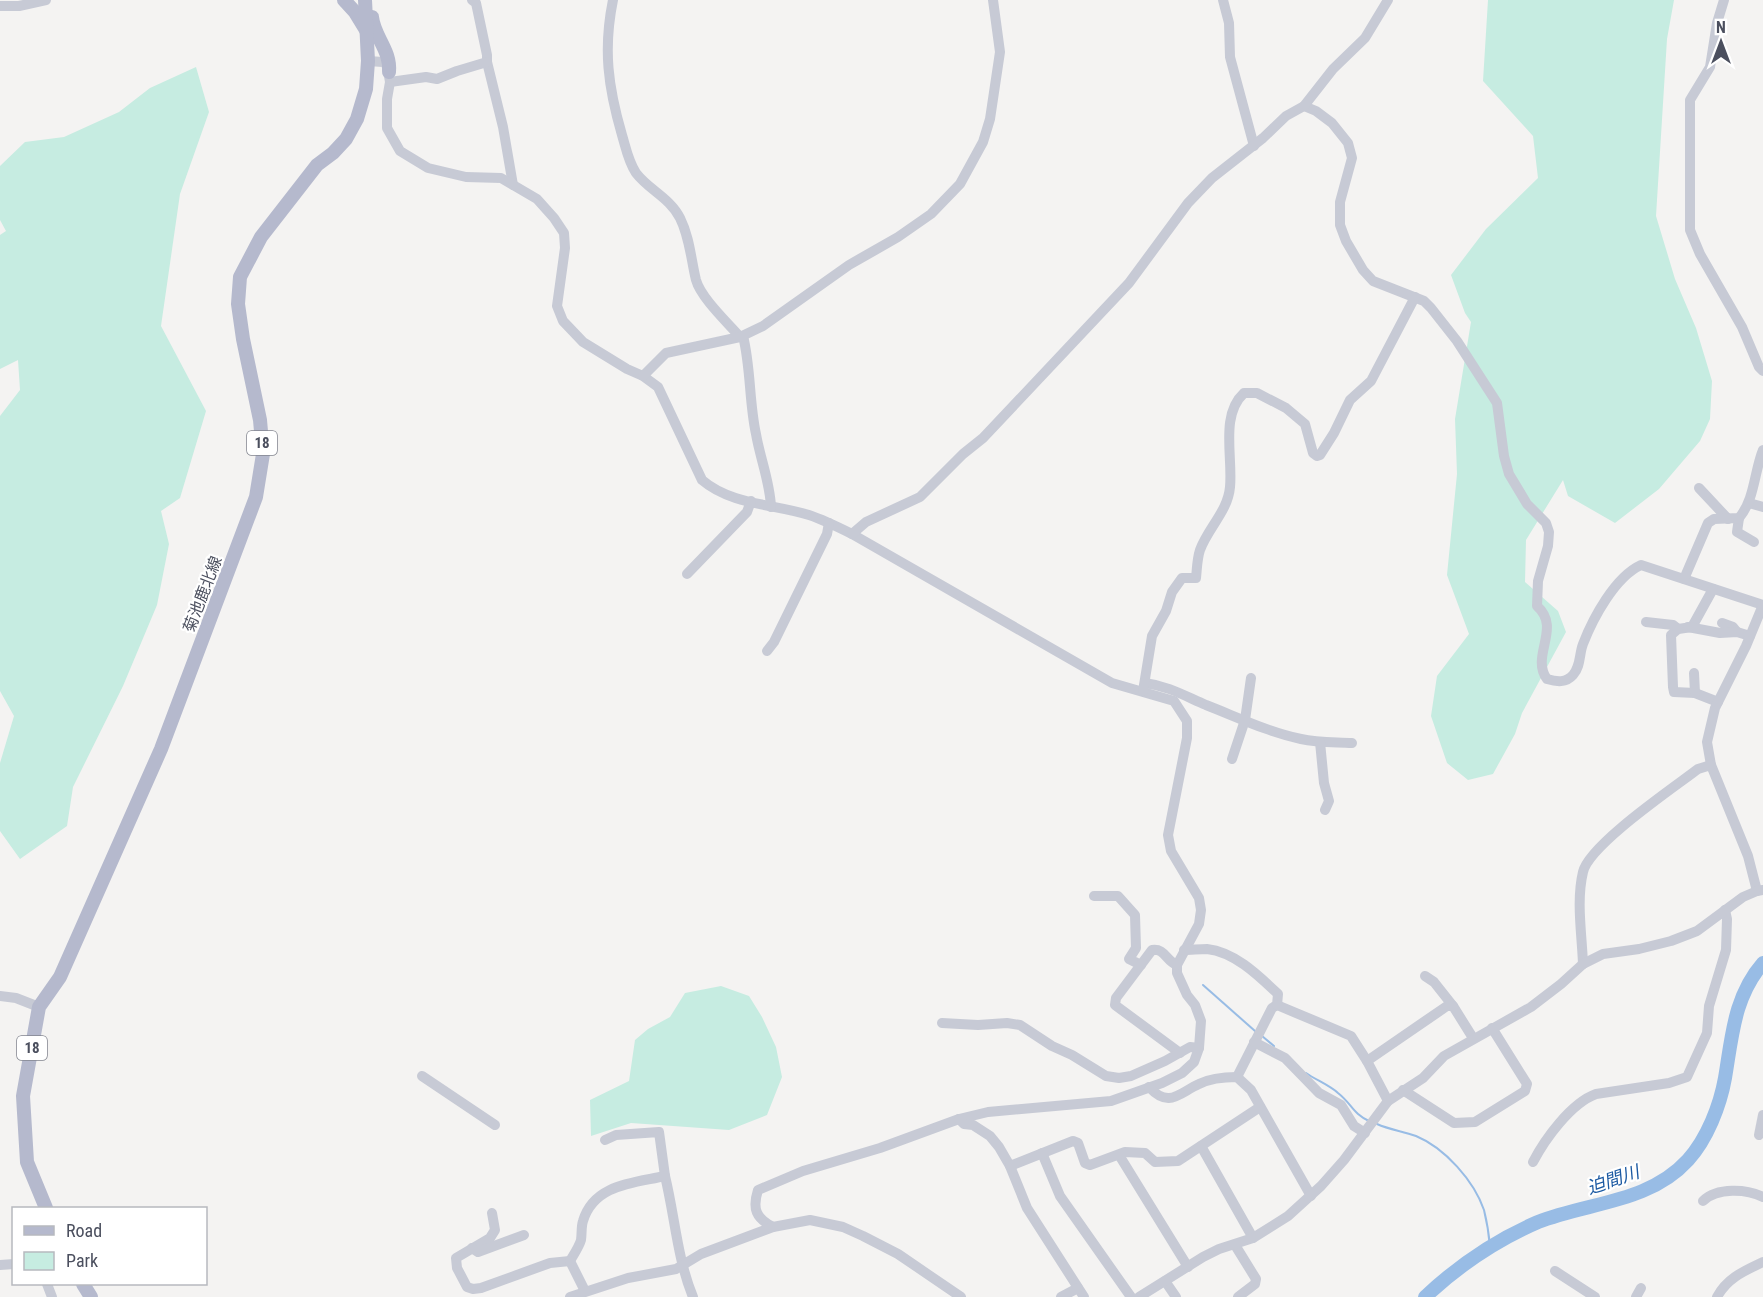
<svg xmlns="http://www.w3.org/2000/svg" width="1763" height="1297" viewBox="0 0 1763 1297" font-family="'Roboto Condensed','Noto Sans JP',sans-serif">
	<rect width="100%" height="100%" fill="#f4f3f2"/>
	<!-- green -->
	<g fill="#c6ece1">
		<path d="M1488,0H1674L1667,39L1656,216L1675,279L1696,328L1712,381L1710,419L1700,441L1659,489L1615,523L1568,496L1563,480L1526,540L1525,582L1558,611L1566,632L1522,713L1515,734L1493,774L1468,780L1447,763L1431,716L1437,676L1469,634L1447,575L1457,474L1455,419L1471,322L1465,313L1451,275L1486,229L1538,178L1533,136L1483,81Z"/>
		<path d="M196,67L209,112L180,194L161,326L206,411L180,498L161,511L169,544L157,605L123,686L73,787L67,826L20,859L0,831V763L14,716L0,691V416L20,390L18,360L0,369V235L6,231L0,220V166L25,142L64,137L119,112L150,88Z"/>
		<path d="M721,986L749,996L762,1017L776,1047L782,1077L767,1115L729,1130L631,1123L591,1136L590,1100L629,1081L635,1040L648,1029L670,1017L685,993Z"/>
	</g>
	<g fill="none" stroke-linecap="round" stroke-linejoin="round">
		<!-- stream -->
		<g stroke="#98bce5" stroke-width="2">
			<path d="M1203,985L1255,1031"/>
			<path d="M1262,1036L1274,1046"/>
			<path d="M1306,1073C1316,1080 1329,1085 1338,1093C1352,1104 1353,1114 1369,1121"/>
			<path d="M1377,1124C1390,1130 1403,1131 1416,1136C1445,1148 1474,1181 1484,1210C1487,1222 1489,1235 1490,1247"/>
		</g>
		<!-- river -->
		<path stroke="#98bce5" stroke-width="14" d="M1425,1297C1458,1266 1496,1240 1538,1222C1589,1202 1649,1203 1688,1160C1707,1139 1720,1106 1725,1078C1732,1037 1734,996 1763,963"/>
		<!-- minor -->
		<g stroke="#c7cad5" stroke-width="10">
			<path d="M472,0L476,3L487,55V62L503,127L513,185"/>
			<path d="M613,0C603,49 608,87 622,135C626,148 628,161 636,173C649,190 670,198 680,218C690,238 691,260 696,280C701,298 728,323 740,337"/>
			<path d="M1223,0L1229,23L1230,57L1254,146"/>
			<path d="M1724,0L1717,23L1710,67L1690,100V230L1700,254L1742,327L1759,367L1763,371"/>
			<path d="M0,6H19L46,0"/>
			<path d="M368,61L383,62L387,65L390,82L387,99V128L400,151L428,168L466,177L501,178L537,199L554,218L564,233L565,248L557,306L563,321L583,342L627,369L643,376L658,387L702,480C731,505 774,504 809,515C824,520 838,527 852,534L1112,683L1174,701L1187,721V738L1168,835L1171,851L1199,898L1201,910L1199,924L1177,965V973L1187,995L1195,1005L1201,1021L1199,1048L1194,1062L1182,1073L1162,1083L1111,1101L988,1112L959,1119L880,1148L803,1171L758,1190C752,1209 756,1218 773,1227"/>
			<path d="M390,82L426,77L437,79L457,71L487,62"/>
			<path d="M1304,106L1316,111L1332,123L1348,143L1352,158L1340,202V225L1346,241L1363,270L1373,281L1424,301L1431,308L1457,341L1497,403L1504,456L1509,474L1527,504L1546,523L1549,532L1548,546L1538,581L1537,606C1562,628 1530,656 1547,679C1557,682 1566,683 1573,675C1581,666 1579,654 1583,644C1593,618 1615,577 1641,565L1763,605"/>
			<path d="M743,336C751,368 749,402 756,434C760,458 770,482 771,507"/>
			<path d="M643,376L666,353L740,337L763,326L849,265L898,237L931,214L960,184L983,142L990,119L1000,52L993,0"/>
			<path d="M1699,488L1728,519"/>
			<path d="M1749,503L1763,507"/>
			<path d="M1739,518L1737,532L1754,542"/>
			<path d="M852,534L866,522L920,497L963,454L983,438L1129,283L1188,203L1212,178L1263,138L1286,116L1304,106L1333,69L1365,38L1388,0"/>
			<path d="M687,574L747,512L751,501"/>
			<path d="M1684,579L1708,523L1714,519L1739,518C1755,499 1754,472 1763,450"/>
			<path d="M1713,589L1692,627L1678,629L1671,635L1673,687L1674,692L1695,693L1718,702"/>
			<path d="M1646,622L1673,625L1678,629"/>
			<path d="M1722,623L1733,627L1737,632"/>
			<path d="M1688,627L1720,633L1737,632L1750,636"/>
			<path d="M767,651L774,642L827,534L829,523"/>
			<path d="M1694,673L1695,693"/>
			<path d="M1145,683C1168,686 1185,696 1206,705C1237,717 1268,732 1301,739C1318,743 1335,742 1352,743"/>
			<path d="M1143,691L1152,636L1166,611L1172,592L1182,578H1196C1197,569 1197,559 1200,550C1208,528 1228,511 1230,487C1233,457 1220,415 1244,393H1257L1286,408L1305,424L1313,453L1317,456L1320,455L1334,433L1350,400L1371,381L1415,297"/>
			<path d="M1320,742L1324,783L1329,801L1325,810"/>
			<path d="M1232,759L1245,720L1251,678"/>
			<path d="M1757,891L1748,856L1711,765L1707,742L1715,708L1746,646L1763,605"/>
			<path d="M1094,896H1118L1135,915L1136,948L1129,959L1141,965"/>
			<path d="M1184,950C1191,950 1199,949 1207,949C1235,952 1259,976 1278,994L1277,1005L1272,1008L1237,1077"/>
			<path d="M1583,964C1582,935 1576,901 1583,872C1589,845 1673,788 1698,769L1711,765"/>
			<path d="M1177,965C1166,961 1165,948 1152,950L1116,998L1115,1005L1180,1053"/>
			<path d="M1425,976L1434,982L1453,1006"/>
			<path d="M0,996L16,998L39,1007"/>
			<path d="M1277,1005L1351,1036L1367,1061L1388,1101"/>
			<path d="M942,1023L978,1025L1007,1023L1020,1025L1052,1046L1072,1055L1106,1076L1119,1078L1131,1076L1165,1061L1190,1047L1199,1048"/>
			<path d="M1254,1042L1285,1058L1319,1093L1341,1105L1354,1126L1365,1133"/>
			<path d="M1367,1061L1447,1006H1453L1473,1038"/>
			<path d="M422,1076L495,1125"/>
			<path d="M1149,1087C1169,1109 1179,1093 1199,1084C1209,1079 1225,1077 1237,1077L1251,1090L1311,1196"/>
			<path d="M1403,1090L1454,1123L1475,1122L1525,1091L1527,1084L1492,1028"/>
			<path d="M959,1119L964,1124L973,1125L990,1136L999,1147L1010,1166L1027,1208L1084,1297"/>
			<path d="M1759,1135L1763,1115"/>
			<path d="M605,1140L616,1135L659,1132L665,1176"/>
			<path d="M1201,1146L1253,1238"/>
			<path d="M1042,1153L1060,1196L1131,1297"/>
			<path d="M1119,1155L1188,1267"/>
			<path d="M1533,1162C1545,1139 1571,1103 1596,1094L1669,1083L1687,1077L1707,1033L1709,1006L1726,950L1727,919L1725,910"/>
			<path d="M1010,1166L1073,1141L1078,1143L1085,1163L1090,1165L1125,1152L1145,1153L1155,1162L1178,1161L1260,1107"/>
			<path d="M1703,1201C1717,1187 1747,1189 1763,1197"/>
			<path d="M492,1213L495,1230L490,1238L456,1258L457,1268L467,1287L473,1289L481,1288L550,1263L570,1261"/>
			<path d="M1235,1245L1256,1279L1255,1284L1238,1297"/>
			<path d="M472,1248L478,1252L524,1235"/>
			<path d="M570,1261C574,1254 579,1247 581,1240C582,1234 581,1227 583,1221C594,1184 634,1183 665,1176C675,1217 677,1258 693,1297"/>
			<path d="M570,1261L585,1291"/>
			<path d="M0,1265L14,1264"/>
			<path d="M1555,1271L1595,1297"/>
			<path d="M1165,1281L1176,1297"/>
			<path d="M47,1284L52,1297"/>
			<path d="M570,1297L628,1278L676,1269L701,1254L773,1227L810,1220L843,1227L863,1236L898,1254L961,1297"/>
			<path d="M1061,1297L1078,1288"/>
			<path d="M1139,1297L1203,1257L1219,1249L1253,1238L1288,1216L1321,1186L1344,1160L1388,1101L1423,1078L1444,1056L1531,1007L1561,984L1583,964L1603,954L1639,949L1671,941L1697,931L1743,897L1757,891L1763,890"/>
			<path d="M1636,1297L1641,1288"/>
			<path d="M1717,1297C1727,1278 1744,1271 1763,1262"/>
		</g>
		<!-- major -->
		<g stroke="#b5b9cd" stroke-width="14">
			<path d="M344,0L355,12L366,30"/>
			<path d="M372,17C374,37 391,50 389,72"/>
			<path d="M46,1208L27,1162L23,1096L39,1007L60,977L161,749L256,497L263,454L260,420L243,339L238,304L240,277L261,237L317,165L333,153L346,139L357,119L366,89L368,61L365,0"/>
			<path d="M83,1284L91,1297"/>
		</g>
	</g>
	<g text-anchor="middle" stroke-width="4.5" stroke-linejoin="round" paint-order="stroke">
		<!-- shield labels -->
		<g fill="#fff" stroke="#81848e" stroke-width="1.5">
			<rect x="247" y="431" width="30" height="24" rx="4.5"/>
			<rect x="17" y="1036" width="30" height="24" rx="4.5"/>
		</g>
		<g font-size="15" font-weight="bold" fill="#4b4f5e">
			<text x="262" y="448">18</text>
			<text x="32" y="1053">18</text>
		</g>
		<!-- street labels -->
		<g font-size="16" fill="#4b4f5e" stroke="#fff">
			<text transform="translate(202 594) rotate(-69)" y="6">菊池鹿北線</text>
		</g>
		<!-- water labels -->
		<g font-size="18" font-style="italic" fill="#1b59a2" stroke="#fff">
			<text transform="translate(1613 1180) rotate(-19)" y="6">迫間川</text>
		</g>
	</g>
	<!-- legend -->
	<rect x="12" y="1207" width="195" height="78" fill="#ffffff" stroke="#b7b9bf" stroke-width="1.5"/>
	<rect x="24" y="1226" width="30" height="9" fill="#b5b9cd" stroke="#b7b9bf" stroke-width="1.5"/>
	<text x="66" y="1237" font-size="18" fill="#4b4f5e">Road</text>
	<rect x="24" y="1252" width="30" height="18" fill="#c6ece1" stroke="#b7b9bf" stroke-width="1.5"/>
	<text x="66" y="1267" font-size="18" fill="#4b4f5e">Park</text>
	<!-- north arrow -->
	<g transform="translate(1721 42)" stroke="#ffffff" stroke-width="4.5" paint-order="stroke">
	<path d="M0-4.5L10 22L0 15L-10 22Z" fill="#4b4f5e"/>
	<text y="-9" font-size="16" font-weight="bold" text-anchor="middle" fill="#4b4f5e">N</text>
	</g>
</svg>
